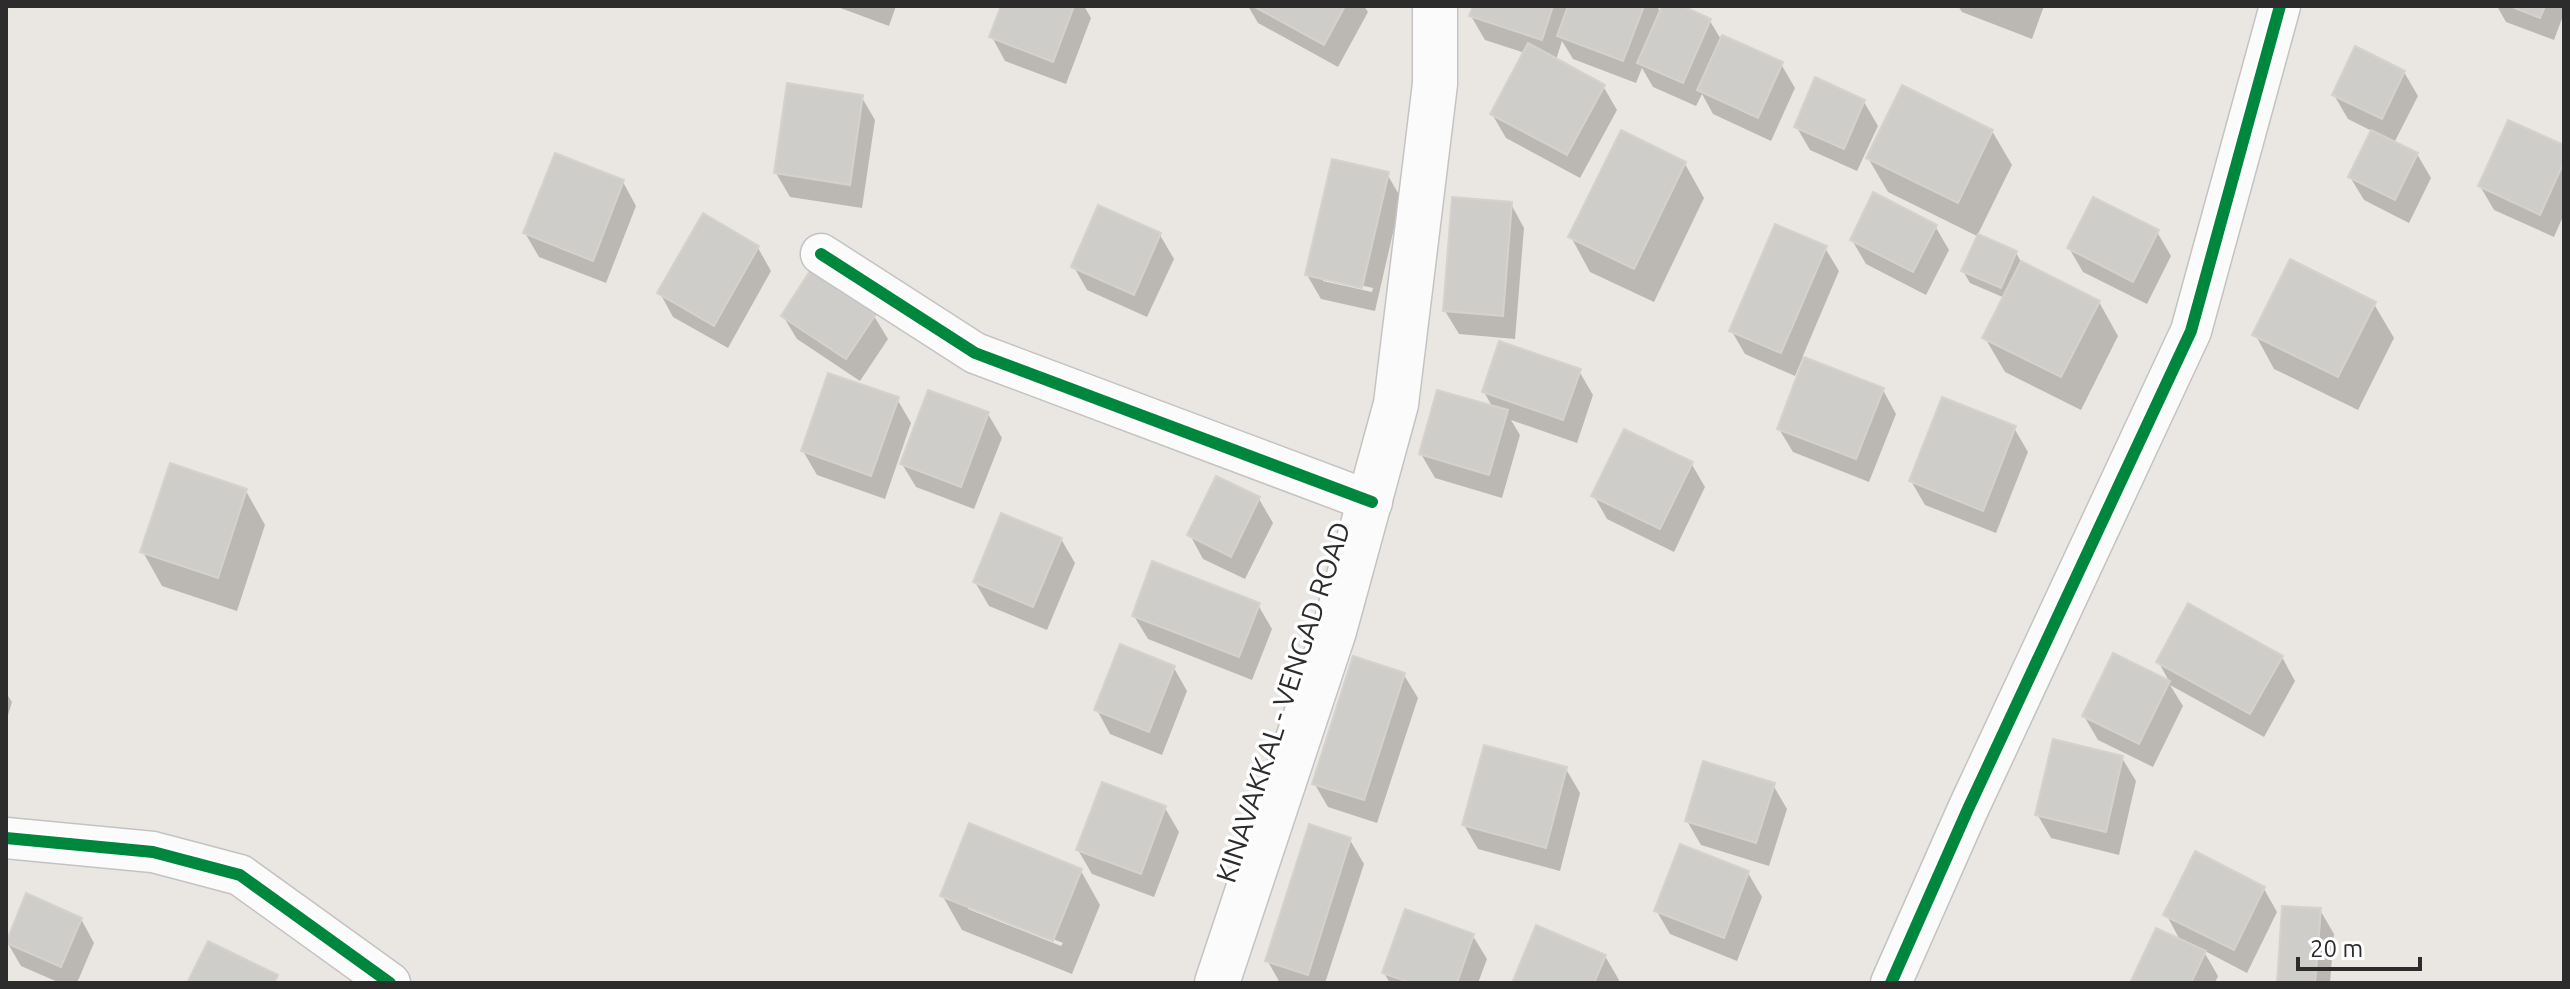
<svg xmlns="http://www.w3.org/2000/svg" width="2570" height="989" viewBox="0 0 2570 989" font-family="Ubuntu,sans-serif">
	<rect width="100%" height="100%" fill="#eae7e2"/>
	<!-- shadow -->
	<g fill="#0003" fill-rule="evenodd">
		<path d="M835,6H896L889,26Z"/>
		<path d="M1003,6H1084L1091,18L1066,84L1005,61L992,37Z"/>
		<path d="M1248,6H1364L1368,12L1338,67L1258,23Z"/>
		<path d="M1475,6H1657L1661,14L1665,6H1678L1710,21L1722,41L1781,64L1795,88L1771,141L1713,114L1702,94L1696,106L1653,87L1642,68L1636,83L1573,59L1562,41L1556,60L1603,86L1617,110L1580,178L1506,138L1492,114L1525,53L1485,40L1471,16Z"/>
		<path d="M1958,6H2044L2032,39L1962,12Z"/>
		<path d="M2497,6H2564V13L2554,40L2506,22Z"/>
		<path d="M2404,72L2418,96L2394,143L2417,154L2431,178L2409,223L2364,200L2350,177L2372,131L2348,119L2334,95Z"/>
		<path d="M861,96L875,120L862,208L790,197L776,173Z"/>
		<path d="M1864,102L1878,126L1857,171L1810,150L1796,126Z"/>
		<path d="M1992,131L2012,165L1977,236L1888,192L1868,158Z"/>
		<path d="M2564,148V214L2554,237L2494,210L2480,186Z"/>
		<path d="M1685,164L1704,198L1654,302L1590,272L1571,237Z"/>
		<path d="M1387,174L1401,198L1375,311L1321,299L1307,275ZM1323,277L1373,288L1372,292L1323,281Z"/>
		<path d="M623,182L636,206L606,283L539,257L525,233Z"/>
		<path d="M1511,204L1524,228L1515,339L1459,334L1445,311Z"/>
		<path d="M1935,226L1949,250L1926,295L1866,264L1852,240Z"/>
		<path d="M2157,232L2171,256L2147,304L2083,272L2069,248Z"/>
		<path d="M1160,235L1174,259L1147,317L1087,290L1074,267Z"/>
		<path d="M758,248L771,271L728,348L673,317L660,293Z"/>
		<path d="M1825,248L1839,271L1802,358L1883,390L1896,414L1869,482L1793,452L1779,429L1805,360L1802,359L1795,376L1745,354L1731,330Z"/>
		<path d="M2016,253L2022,263L2099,302L2118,336L2081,410L2005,372L1985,338L2005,298L1970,283L1963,271Z"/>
		<path d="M2374,304L2394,338L2358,410L2274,369L2255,334Z"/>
		<path d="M783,316H874L888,339L860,381L797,339Z"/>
		<path d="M1579,371L1593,395L1577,443L1511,420L1520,435L1502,498L1435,478L1421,454L1493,408L1484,392Z"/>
		<path d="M897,399L911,423L885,499L817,475L803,451Z"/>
		<path d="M988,414L1002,438L974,509L916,487L902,464Z"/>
		<path d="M2014,428L2028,452L1996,533L1925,505L1911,481Z"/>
		<path d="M1691,463L1705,487L1674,552L1607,519L1594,496Z"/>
		<path d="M246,491L265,525L237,611L162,586L143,552Z"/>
		<path d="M1259,499L1273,523L1245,579L1203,559L1190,535Z"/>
		<path d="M1061,539L1075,563L1047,630L989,606L975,582Z"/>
		<path d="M1258,605L1272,629L1252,680L1148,639L1134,616Z"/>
		<path d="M2114,655L2170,683L2158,661L2282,657L2295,681L2264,737L2170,685L2183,706L2153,767L2098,740L2084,716Z"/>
		<path d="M1174,668L1187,691L1162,755L1110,734L1097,710Z"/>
		<path d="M1404,675L1418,698L1377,823L1328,807L1314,783Z"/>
		<path d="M6,693L12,702L6,722Z"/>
		<path d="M2122,758L2136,781L2119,855L2051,838L2037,814Z"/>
		<path d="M1566,769L1580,793L1560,871L1478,849L1464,825Z"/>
		<path d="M1773,785L1787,809L1769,866L1701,845L1687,821Z"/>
		<path d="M1165,808L1179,832L1154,897L1092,874L1078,850Z"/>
		<path d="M1350,840L1364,864L1325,983H1280L1267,960Z"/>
		<path d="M1081,871L1100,905L1072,974L962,930L942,895ZM968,905L1063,943L1061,946L968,909Z"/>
		<path d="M1748,873L1762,897L1737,961L1670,934L1656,910Z"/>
		<path d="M2264,889L2277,912L2247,973L2203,950L2218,976L2215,983H2132L2181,942L2166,914Z"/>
		<path d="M2320,910L2334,934L2330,983H2279Z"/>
		<path d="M81,919L94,943L77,983H60L21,966L7,942Z"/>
		<path d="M1473,936L1487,959L1478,983H1390L1384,973Z"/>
		<path d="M1605,956L1619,980L1617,983H1514Z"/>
	</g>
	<!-- building -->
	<g fill="#cfcdc9" stroke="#d5d2ce" stroke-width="2">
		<path d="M1001,6H1074L1053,62L989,37Z"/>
		<path d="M1253,6H1345L1324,45Z"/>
		<path d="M1473,6H1553L1542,40L1469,16Z"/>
		<path d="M1568,6H1644L1623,61L1557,36Z"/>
		<path d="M1662,6H1683L1711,19L1683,83L1637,63Z"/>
		<path d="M2510,6H2545L2540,18Z"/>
		<path d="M1722,35L1783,62L1758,118L1697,90Z"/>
		<path d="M1528,43L1605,85L1567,155L1490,114Z"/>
		<path d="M2355,46L2405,71L2382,119L2332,95Z"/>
		<path d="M1815,77L1865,100L1844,149L1794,127Z"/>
		<path d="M787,83L863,95L850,185L774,173Z"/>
		<path d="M1902,85L1993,130L1958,203L1866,158Z"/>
		<path d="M2508,120L2564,145V162L2540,215L2478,186Z"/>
		<path d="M1621,130L1686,162L1634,269L1568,237Z"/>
		<path d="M2371,130L2418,153L2395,200L2348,177Z"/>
		<path d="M555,153L624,180L593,261L523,233Z"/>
		<path d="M1332,159L1389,172L1362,288L1305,275Z"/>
		<path d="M1873,192L1937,225L1913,272L1850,240Z"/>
		<path d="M1452,197L1512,202L1503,316L1443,311Z"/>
		<path d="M2093,197L2159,230L2133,282L2067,248Z"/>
		<path d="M1098,205L1161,233L1134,295L1071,267Z"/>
		<path d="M703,213L759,246L714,326L657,293Z"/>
		<path d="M1775,224L1827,246L1781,353L1729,331Z"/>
		<path d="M1978,234L2017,251L2001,288L1961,271Z"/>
		<path d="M2290,259L2376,302L2338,377L2252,335Z"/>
		<path d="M2021,261L2100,301L2061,377L1982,338Z"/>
		<path d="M810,271L876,314L846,359L781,316Z"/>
		<path d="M1499,341L1581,369L1563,420L1482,392Z"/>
		<path d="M1804,357L1884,388L1856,459L1777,429Z"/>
		<path d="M828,373L899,397L871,476L801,451Z"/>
		<path d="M928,390L989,412L961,487L900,464Z"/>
		<path d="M1437,390L1508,410L1489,475L1419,454Z"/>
		<path d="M1942,397L2016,426L1983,511L1909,481Z"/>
		<path d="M1624,429L1693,462L1660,529L1591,496Z"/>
		<path d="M170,463L247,489L218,578L140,552Z"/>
		<path d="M1216,476L1260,497L1231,557L1187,535Z"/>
		<path d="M1001,513L1062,538L1033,607L973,582Z"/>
		<path d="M1152,561L1260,603L1239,657L1132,616Z"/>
		<path d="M2188,603L2283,656L2250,714L2156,662Z"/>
		<path d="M1120,644L1175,666L1149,732L1094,710Z"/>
		<path d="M2113,653L2170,681L2139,744L2082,716Z"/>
		<path d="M1353,656L1405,673L1364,800L1312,784Z"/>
		<path d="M2053,739L2123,756L2106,832L2035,815Z"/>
		<path d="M1484,745L1567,767L1546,848L1462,825Z"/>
		<path d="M1703,761L1775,783L1756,843L1685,821Z"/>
		<path d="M1102,782L1166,806L1141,874L1076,850Z"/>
		<path d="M969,823L1082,869L1053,941L940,896Z"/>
		<path d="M1309,824L1351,838L1308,975L1265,961Z"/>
		<path d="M1680,844L1749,871L1724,938L1654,911Z"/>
		<path d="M2195,851L2265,887L2234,950L2163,915Z"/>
		<path d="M26,893L82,918L61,967L6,943Z"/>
		<path d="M2282,906L2321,908L2315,983H2277Z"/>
		<path d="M1405,909L1474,934L1457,983H1411L1382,973Z"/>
		<path d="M1536,925L1606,955L1594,983H1512Z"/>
		<path d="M2156,928L2206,951L2191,983H2130Z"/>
		<path d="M208,941L278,975L274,983H187Z"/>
	</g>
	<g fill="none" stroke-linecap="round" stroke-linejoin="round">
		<defs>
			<g id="minor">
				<path d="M821,254L975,353L1372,502"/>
				<path d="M6,838L153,852L240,875L390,983"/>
				<path d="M1891,983L1968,809L2191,331L2280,6"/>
			</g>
			<path id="secondary" d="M1217,983L1334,631L1396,404L1435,84V6"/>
		</defs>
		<!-- minor casing -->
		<use href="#minor" stroke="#c3c3c3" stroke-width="43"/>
		<!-- secondary casing -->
		<use href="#secondary" stroke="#c3c3c3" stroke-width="47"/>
		<!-- minor -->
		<use href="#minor" stroke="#fcfbfb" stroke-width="40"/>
		<!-- secondary -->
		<use href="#secondary" stroke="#fcfbfb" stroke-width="44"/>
		<defs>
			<g id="cycleway">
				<path d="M821,254L975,353L1372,502"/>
				<path d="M6,838L153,852L240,875L390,983"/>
				<path d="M1891,983L1968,809L2191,331L2280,6"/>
			</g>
		</defs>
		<!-- cycleway casing -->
		<use href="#cycleway" stroke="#fff" stroke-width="17"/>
		<!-- cycleway -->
		<use href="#cycleway" stroke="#00873e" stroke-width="12"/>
	</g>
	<g text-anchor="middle" stroke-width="7" stroke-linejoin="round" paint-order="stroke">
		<!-- street labels -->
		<g font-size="28" fill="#2c2c2c" stroke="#fff">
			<text transform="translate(1283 702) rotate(-72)" y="10">KINAVAKKAL - VENGAD ROAD</text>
		</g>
	</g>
	<!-- border -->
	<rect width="2570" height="989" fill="none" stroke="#2c2c2c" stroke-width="16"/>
	<!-- scale -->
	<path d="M2298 957v12h122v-12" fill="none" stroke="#2c2c2c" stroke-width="4"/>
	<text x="2310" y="957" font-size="24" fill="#2c2c2c" stroke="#ffffff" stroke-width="6" paint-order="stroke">20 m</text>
</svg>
